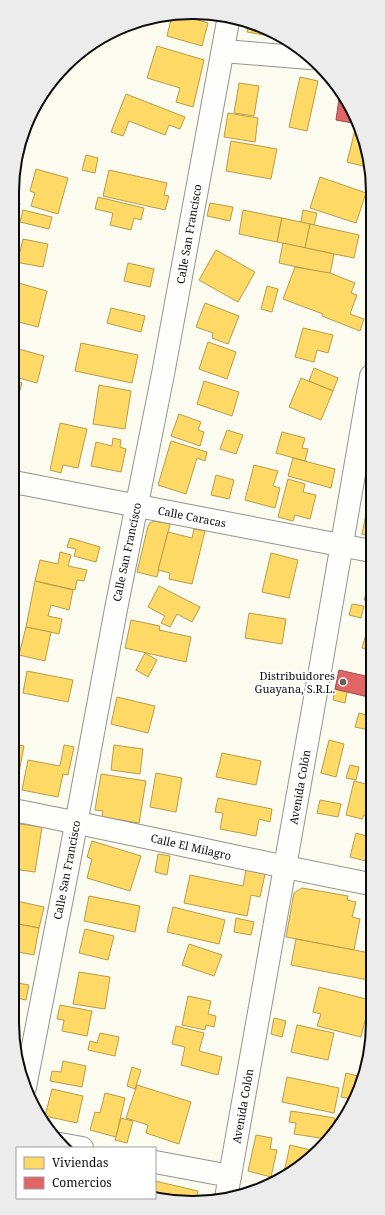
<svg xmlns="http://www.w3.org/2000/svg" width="385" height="1215" viewBox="0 0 385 1215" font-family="'Noto Serif',serif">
	<rect width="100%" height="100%" fill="#fbfbf0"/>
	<!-- homes -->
	<g fill="#ffd966" stroke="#b69c4b">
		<path d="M172,15H182L208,23L202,46L167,36Z"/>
		<path d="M249,23L270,31L269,36L247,32Z"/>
		<path d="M157,46L204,60L193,107L176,102L180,88L147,78Z"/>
		<path d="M300,77L318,81L307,131L289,127Z"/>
		<path d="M239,83L259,86L254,116L234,113Z"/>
		<path d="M126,94L185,117L180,129L169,125L165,135L129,121L123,136L111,132Z"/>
		<path d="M228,113L258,118L255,142L224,137Z"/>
		<path d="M356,126L359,127L371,168L347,162Z"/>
		<path d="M231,141L277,149L271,179L226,171Z"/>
		<path d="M86,155L98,158L95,173L82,170Z"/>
		<path d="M36,169L68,178L58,214L31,206L35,193L30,191Z"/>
		<path d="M109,170L167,183L164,195L169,196L165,210L103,196Z"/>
		<path d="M320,177L366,193L356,223L310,208Z"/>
		<path d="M98,197L144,208L141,220L134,218L131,230L110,225L113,213L95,209Z"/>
		<path d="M15,201L20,203L16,218L15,217Z"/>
		<path d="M210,203L233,207L230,221L207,216Z"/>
		<path d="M23,210L52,217L49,229L20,222Z"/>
		<path d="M243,210L282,218L277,242L239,234Z"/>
		<path d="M303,210L317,213L314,225L301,222Z"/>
		<path d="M282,218L310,224L305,248L277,242Z"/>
		<path d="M310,224L359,235L354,258L305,248Z"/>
		<path d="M23,239L48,244L43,267L15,262L16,251L20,252Z"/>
		<path d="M283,243L334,254L330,274L279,263Z"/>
		<path d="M216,250L255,272L238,302L199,280Z"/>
		<path d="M128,263L154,269L150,287L124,281Z"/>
		<path d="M295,267L330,273L355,283L351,293L357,295L350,314L364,319L360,331L322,316L323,314L283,299Z"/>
		<path d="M15,282L47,291L38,327L15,321Z"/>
		<path d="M267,286L278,289L272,312L261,309Z"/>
		<path d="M205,303L239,316L228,344L212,338L213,333L196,327Z"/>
		<path d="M111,308L145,316L141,332L107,323Z"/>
		<path d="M303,328L333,335L328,353L317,350L314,362L295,357Z"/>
		<path d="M208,342L236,352L227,379L199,369Z"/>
		<path d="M81,343L138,355L132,383L75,371Z"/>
		<path d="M15,348L44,356L37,383L15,377Z"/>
		<path d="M314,368L338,378L333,391L309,381Z"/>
		<path d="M301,378L333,391L321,420L289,407Z"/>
		<path d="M15,381L22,383L14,411Z"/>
		<path d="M204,381L239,392L232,416L197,404Z"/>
		<path d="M99,385L131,391L125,429L93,424Z"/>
		<path d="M179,414L201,422L198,430L204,432L200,446L171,436Z"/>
		<path d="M60,423L87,429L78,468L63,465L61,473L50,470Z"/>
		<path d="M227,430L243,435L236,454L220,449Z"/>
		<path d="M282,432L305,438L302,448L308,449L305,461L276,453Z"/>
		<path d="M113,438L121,440L120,447L126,449L121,472L91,466L96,442L112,446Z"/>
		<path d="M171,441L207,452L205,461L197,458L186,494L158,485Z"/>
		<path d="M293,458L335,469L331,488L288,476Z"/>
		<path d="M254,465L278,471L273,486L280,488L275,508L245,500Z"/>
		<path d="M216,475L234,480L229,499L211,495Z"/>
		<path d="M288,479L305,484L303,492L316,495L310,519L295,515L293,521L278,517Z"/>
		<path d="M366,514L371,515V536L362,534Z"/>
		<path d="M154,521L170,524L157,577L137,572L148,526L150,523Z"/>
		<path d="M194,529L205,531L192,584L169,579L170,573L158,570L168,532L192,538Z"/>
		<path d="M70,538L100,547L96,562L74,556L76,549L67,547Z"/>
		<path d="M60,552L71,555L68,566L87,570L84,581L77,580L75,590L35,581L40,560L58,564Z"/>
		<path d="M271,553L298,560L289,598L262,592Z"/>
		<path d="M371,578L370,602L364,600Z"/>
		<path d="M35,581L73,590L69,610L51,605L48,616L62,619L59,634L26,627Z"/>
		<path d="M159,586L200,607L192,622L177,614L170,627L161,623L165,616L148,607Z"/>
		<path d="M352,604L364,606L361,618L349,615Z"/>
		<path d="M249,613L286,619L282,644L245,638Z"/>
		<path d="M131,620L160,626L159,630L191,637L186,662L125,648Z"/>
		<path d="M26,627L51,632L45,661L19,655Z"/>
		<path d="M366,634L370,635V650L362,648Z"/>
		<path d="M145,653L157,660L148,677L136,670Z"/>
		<path d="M27,671L73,680L68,702L23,693Z"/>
		<path d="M335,689L347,692L345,703L333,700Z"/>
		<path d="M117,697L155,706L148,733L111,724Z"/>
		<path d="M359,713L370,716L369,730L355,727Z"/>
		<path d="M329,740L344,744L336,777L321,773Z"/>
		<path d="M13,744L24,746L16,789L13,788Z"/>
		<path d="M64,745L74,747L68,775L63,774L58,797L22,790L28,760L60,766Z"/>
		<path d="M114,745L143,749L140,774L111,770Z"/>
		<path d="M222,753L261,761L256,785L216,777Z"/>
		<path d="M350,765L359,767L356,780L346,778Z"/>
		<path d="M156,773L182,778L176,812L150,807Z"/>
		<path d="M101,774L146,781L139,823L102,817L103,811L95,810Z"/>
		<path d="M354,781L370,785V816L364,815L362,819L346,815Z"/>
		<path d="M218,798L272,809L270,822L259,819L256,836L220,829L223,813L215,812Z"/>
		<path d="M320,800L341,804L338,817L317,813Z"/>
		<path d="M13,823L42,827L35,872L13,869Z"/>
		<path d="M356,833L370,837V862L350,857Z"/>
		<path d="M92,841L141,856L130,891L87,878L92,859L87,857Z"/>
		<path d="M158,854L170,856L167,875L155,872Z"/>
		<path d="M246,870L265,874L260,897L251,895L247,916L184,903L190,875L243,886Z"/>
		<path d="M302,888L348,896L347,900L356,902L352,917L360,919L354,950L286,937L294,893Z"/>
		<path d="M89,896L140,906L135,932L84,921Z"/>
		<path d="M12,900L44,907L39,928L12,923Z"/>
		<path d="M173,907L225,920L219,944L167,932Z"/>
		<path d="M236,918L254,922L251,935L234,932Z"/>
		<path d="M12,923L39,928L34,955L12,951Z"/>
		<path d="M85,929L114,936L108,960L79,953Z"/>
		<path d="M296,939L370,953V970L368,980L291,965Z"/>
		<path d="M189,944L222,955L214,976L182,965Z"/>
		<path d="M12,968L15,969L12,982L29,985L26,1000L12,997Z"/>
		<path d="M79,972L110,977L105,1009L73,1004Z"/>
		<path d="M319,987L370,1000L361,1037L317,1026L321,1014L313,1012Z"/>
		<path d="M188,996L211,1001L208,1014L216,1016L214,1027L206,1025L205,1030L182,1025Z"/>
		<path d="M60,1005L92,1011L87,1036L62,1031L64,1020L57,1019Z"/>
		<path d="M274,1018L286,1021L282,1037L271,1034Z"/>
		<path d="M297,1025L334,1033L328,1060L291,1052Z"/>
		<path d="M176,1026L204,1033L199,1051L222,1057L218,1075L181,1065L185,1047L172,1044Z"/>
		<path d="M100,1033L119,1037L115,1056L88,1050L90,1041L97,1043Z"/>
		<path d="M63,1061L86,1066L82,1087L50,1081L52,1071L61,1072Z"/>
		<path d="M132,1067L141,1070L135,1089L127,1086Z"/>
		<path d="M346,1073L362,1077L352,1099L341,1097Z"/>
		<path d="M287,1077L339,1088L334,1113L282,1102Z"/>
		<path d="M137,1085L191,1102L179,1144L146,1133L148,1125L126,1118Z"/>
		<path d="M52,1089L83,1096L77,1123L45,1116Z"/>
		<path d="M105,1093L125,1098L116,1137L90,1130L95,1112L100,1113Z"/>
		<path d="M291,1111L335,1118L332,1133L327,1139L294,1134L296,1123L289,1122Z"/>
		<path d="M121,1118L133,1121L127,1143L115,1140Z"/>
		<path d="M256,1135L272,1138L270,1149L277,1150L271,1177L248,1171Z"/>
		<path d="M290,1145L315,1151L293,1172L283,1177Z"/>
		<path d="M155,1181L198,1191L196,1200L169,1201L155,1197Z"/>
	</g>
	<!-- shops -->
	<g fill="#e06666" stroke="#a04b4b">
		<path d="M340,91L354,113L358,124L336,120Z"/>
		<path d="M339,670L370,677V688L368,697L335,689Z"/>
	</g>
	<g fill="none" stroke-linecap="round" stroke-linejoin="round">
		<defs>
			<g id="minor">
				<path d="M223,51L310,58"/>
				<path d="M14,482L371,551"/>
				<path d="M13,810C132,833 251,861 370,884"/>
				<path d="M25,1087L68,867L116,609L163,374L229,16"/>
				<path d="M60,1144L82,1148"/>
				<path d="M155,1162L230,1176"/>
				<path d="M226,1198L322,659L371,376"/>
			</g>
		</defs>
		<!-- minor casing -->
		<use href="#minor" stroke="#94948f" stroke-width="24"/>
		<!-- minor -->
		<use href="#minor" stroke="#fefefd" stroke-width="22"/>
	</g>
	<!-- markers -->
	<circle fill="#60605c" stroke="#fff" stroke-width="1.5" cx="343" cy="682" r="4"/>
	<g text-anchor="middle" stroke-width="4" stroke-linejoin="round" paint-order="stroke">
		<!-- street labels -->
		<g font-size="11" fill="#0c0c0c" stroke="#fff">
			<text transform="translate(189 234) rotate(-80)" y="4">Calle San Francisco</text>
			<text transform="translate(192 517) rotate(11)" y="4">Calle Caracas</text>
			<text transform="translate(127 552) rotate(-78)" y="4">Calle San Francisco</text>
			<text transform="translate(300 787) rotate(-80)" y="4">Avenida Colón</text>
			<text transform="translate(191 847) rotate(13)" y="4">Calle El Milagro</text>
			<text transform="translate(67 870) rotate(-79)" y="4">Calle San Francisco</text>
			<text transform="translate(243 1106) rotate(-80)" y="4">Avenida Colón</text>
		</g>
		<!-- poi labels -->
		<g font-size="11" fill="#0c0c0c" stroke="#fff" text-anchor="end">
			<text x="335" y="680">Distribuidores<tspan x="335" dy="13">Guayana, S.R.L.</tspan></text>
		</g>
	</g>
	<!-- crop -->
	<path d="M0 0H385V1215H0ZM192 19H193A173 173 0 0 1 366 192V1023A173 173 0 0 1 193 1196H192A173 173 0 0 1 19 1023V192A173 173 0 0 1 192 19Z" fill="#ececec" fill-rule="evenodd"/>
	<path fill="none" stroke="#0c0c0c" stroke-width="2" d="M192 19H193A173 173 0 0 1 366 192V1023A173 173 0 0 1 193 1196H192A173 173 0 0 1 19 1023V192A173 173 0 0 1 192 19Z"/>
	<!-- legend -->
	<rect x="16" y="1147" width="140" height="52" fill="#ffffff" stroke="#9e9e9e"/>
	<rect x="24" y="1157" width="20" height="12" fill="#ffd966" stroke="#9e9e9e"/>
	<text x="52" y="1167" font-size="12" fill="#0c0c0c">Viviendas</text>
	<rect x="24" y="1177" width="20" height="12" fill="#e06666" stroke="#9e9e9e"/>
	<text x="52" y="1187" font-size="12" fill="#0c0c0c">Comercios</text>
</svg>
